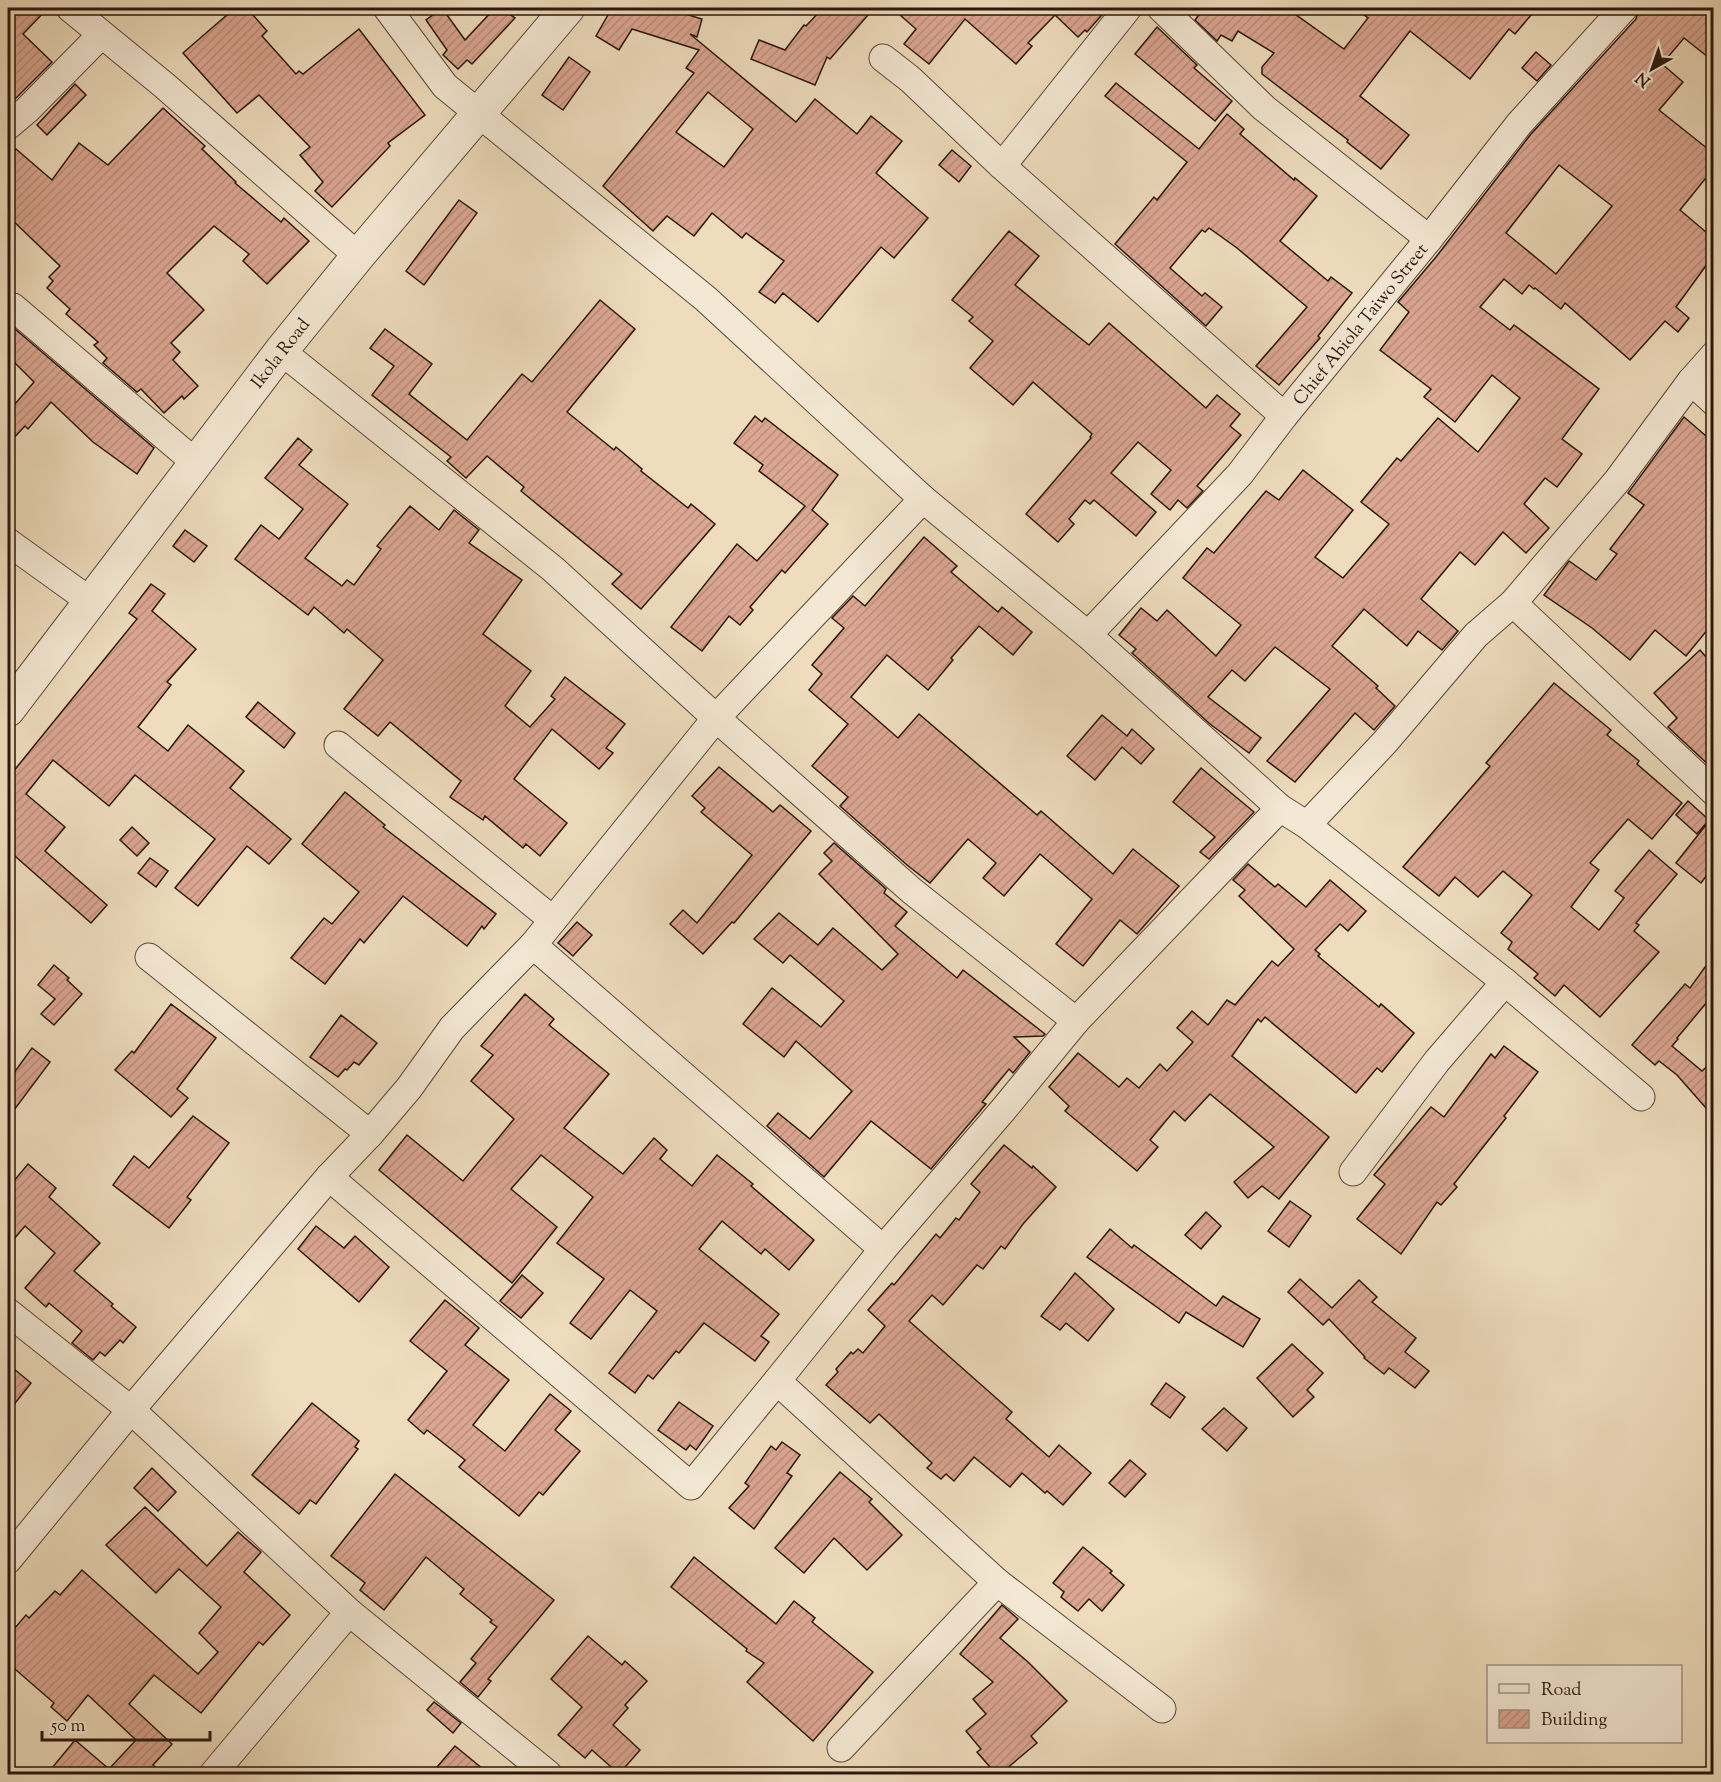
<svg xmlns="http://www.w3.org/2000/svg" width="1721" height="1782" viewBox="0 0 1721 1782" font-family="'Sorts Mill Goudy',serif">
	<defs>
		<pattern id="building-hatch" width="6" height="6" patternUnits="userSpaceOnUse" patternTransform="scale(1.5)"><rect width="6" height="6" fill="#dba692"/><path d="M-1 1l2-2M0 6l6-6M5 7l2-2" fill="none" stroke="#bc8e7d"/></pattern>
	</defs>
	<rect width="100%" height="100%" fill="#eedcbd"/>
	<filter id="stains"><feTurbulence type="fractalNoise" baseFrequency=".00333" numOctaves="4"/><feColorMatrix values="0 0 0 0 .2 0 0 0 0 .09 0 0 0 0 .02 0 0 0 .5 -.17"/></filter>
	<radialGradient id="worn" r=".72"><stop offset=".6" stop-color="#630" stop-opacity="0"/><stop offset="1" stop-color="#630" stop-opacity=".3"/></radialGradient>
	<!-- building -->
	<g fill="url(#building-hatch)" stroke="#2a170b" stroke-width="1.5" fill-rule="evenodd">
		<path d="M13,8H48L23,34L52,62L8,106V14Z"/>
		<path d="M235,8H247L267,31L262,36L296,74L299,71L303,74L359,29L425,115L388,143L390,146L332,207L315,191L323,182L300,155L310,147L259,95L237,113L183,53Z"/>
		<path d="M442,8L465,40L495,8H500L515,18L472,64L467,60L458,69L443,55L447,50L426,20Z"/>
		<path d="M612,8H665L702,19L697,37L690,34L796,122L815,99L857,134L871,116L902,141L876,173L928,218L894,258L881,247L818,322L783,293L775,303L759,292L784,261L746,233L742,238L712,213L694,236L667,216L653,231L603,186L694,73L686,68L699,50L632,29L619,50L596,36ZM708,92L753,129L724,167L676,132Z"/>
		<path d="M823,8H874L830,59L827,57L815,85L751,59L759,40L785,50L804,25L806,26Z"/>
		<path d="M892,8H1108L1087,32L1085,30L1078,37L1055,15L1028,43L1032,46L1016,64L965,19L929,64L904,44L916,29Z"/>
		<path d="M1204,8H1300L1295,14L1344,49L1368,18L1355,8H1537L1515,34L1509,29L1470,79L1410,31L1360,96L1409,135L1381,169L1347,142L1348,140L1262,74V67L1274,53L1238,31L1232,41L1221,35L1217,41L1195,20Z"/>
		<path d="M1639,8H1713L1706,19L1713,26V61L1684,38L1662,64L1683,82L1659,110L1713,153V186L1705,179L1680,210L1713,238V256L1676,307L1689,318L1678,332L1665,321L1630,360L1565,303L1561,309L1535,288L1534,289L1529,285L1522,294L1504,279L1480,307L1510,330L1514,325L1599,389L1562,439L1582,454L1557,487L1545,478L1524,504L1549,528L1526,553L1503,532L1475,565L1460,552L1421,599L1458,631L1442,650L1418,631L1407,646L1364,609L1332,646L1378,686L1376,688L1395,706L1374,730L1355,713L1295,782L1267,761L1330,689L1275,647L1245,681L1232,670L1208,697L1261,738L1249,753L1210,724L1132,653L1136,649L1119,635L1141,608L1157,621L1167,610L1216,656L1241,625L1183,578L1207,548L1214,553L1266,491L1279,500L1303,470L1353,510L1315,557L1343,578L1389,524L1361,502L1397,458L1401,461L1438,418L1478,452L1520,398L1492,375L1455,422L1424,397L1431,389L1380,350L1409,312L1398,302L1436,257L1531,134L1636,19ZM1559,165L1612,206L1556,274L1506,233Z"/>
		<path d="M1157,27L1197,65L1194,68L1232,101L1215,121L1135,54Z"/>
		<path d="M1536,52L1551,65L1537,81L1522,68Z"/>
		<path d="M569,57L590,72L563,110L542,95Z"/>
		<path d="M1116,83L1199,149L1227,114L1244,129L1240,134L1294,180L1295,178L1317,196L1280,241L1328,281L1331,277L1352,293L1318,336L1320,338L1279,385L1256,366L1307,307L1237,248L1209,228L1205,232L1202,230L1170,268L1202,296L1205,293L1222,307L1206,326L1115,244L1154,197L1157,200L1187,162L1105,96Z"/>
		<path d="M75,84L86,95L47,135L37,125Z"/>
		<path d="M163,108L205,146L202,149L236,182L235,183L281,222L284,218L309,241L267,284L243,261L249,254L214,226L167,273L204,310L171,343L180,352L173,360L198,386L184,399L182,396L164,413L141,389L137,392L103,363L107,358L94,345L98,342L66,314L70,309L47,288L53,281L49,277L60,266L8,216V159L16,149L52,180L79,143L108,165Z"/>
		<path d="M952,150L971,166L959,182L939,165Z"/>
		<path d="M459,200L477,213L424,285L406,271Z"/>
		<path d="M1009,231L1039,256L1015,285L1054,317L1089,345L1109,323L1206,408L1217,395L1240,414L1230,426L1241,435L1197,486L1203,491L1187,508L1178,500L1170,510L1151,494L1171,470L1138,442L1111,473L1156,512L1136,536L1094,500L1090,504L1085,500L1069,519L1074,524L1058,542L1026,514L1091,438L1090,437L1092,434L1033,382L1013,405L970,368L993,341L969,321L973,317L952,300Z"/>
		<path d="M600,300L635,329L567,412L614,450L616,447L642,469L641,471L688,508L691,504L715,524L641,609L612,584L622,574L521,491L524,487L487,456L466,478L447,461L451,457L372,395L394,366L370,348L385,329L432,364L409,394L467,440L522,374L532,382Z"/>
		<path d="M8,323L154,448L137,474L93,442L51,402L28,429L25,426L8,444V412L34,382L8,356Z"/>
		<path d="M755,416L762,422L765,418L838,475L812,510L828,524L785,573L782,570L750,607L753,610L740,625L729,616L702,651L671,627L737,544L757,561L805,506L759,471L763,465L734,443Z"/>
		<path d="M1684,417L1713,442V623L1686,656L1655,630L1630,660L1592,628L1544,595L1569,561L1596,580L1617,554L1610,549L1644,505L1628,493Z"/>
		<path d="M298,438L312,450L299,465L348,504L305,558L342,586L347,580L354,585L381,549L377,546L410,506L439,530L454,510L479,530L469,543L522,580L483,634L531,671L505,706L530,727L555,699L551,696L565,677L625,724L606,748L613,753L599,769L552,729L514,779L567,823L540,856L526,844L523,848L485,816L483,820L450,797L461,781L390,722L378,736L344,709L383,660L347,629L344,633L314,607L308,615L235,559L261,525L279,539L303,509L265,478Z"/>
		<path d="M185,530L207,546L194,562L173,546Z"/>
		<path d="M924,537L957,566L951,572L998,612L1002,607L1032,632L1013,655L979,626L951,658L953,660L928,690L887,655L851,697L898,738L919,714L1037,815L1041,811L1113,874L1133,849L1179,886L1137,934L1120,920L1083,966L1056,944L1092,899L1040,854L1004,896L983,878L996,863L968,839L930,883L907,865L840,806L848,797L812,766L848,724L809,690L822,674L812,665L844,628L832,618L853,596L865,606Z"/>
		<path d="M151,584L165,594L152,611L196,649L167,682L171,685L138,727L168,751L188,725L244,771L230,788L291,839L269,864L247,846L198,906L175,888L215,839L135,775L109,806L53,760L26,794L65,827L45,851L107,905L91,923L8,850V778L137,619L129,613Z"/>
		<path d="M1700,650L1713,665V769L1668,727L1677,718L1654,693Z"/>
		<path d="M1554,683L1611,730L1607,735L1639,761L1637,764L1682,803L1652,839L1628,819L1590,863L1599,870L1571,907L1599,930L1624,898L1615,891L1649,850L1677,874L1636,923L1639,925L1634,931L1659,952L1600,1017L1564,985L1555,996L1534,978L1538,974L1508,949L1512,942L1501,933L1532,895L1503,871L1478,897L1455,877L1439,896L1403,867L1490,766L1486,763Z"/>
		<path d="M258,702L295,733L284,748L246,717Z"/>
		<path d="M1102,715L1127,736L1132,729L1154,749L1141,764L1122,747L1095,780L1067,756Z"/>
		<path d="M719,767L773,812L780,805L811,831L734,923L732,922L703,954L670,924L683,910L697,923L752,855L701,812L705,808L692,796Z"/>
		<path d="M1201,768L1254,812L1209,859L1200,852L1215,837L1173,802Z"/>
		<path d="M345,792L385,825L383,827L496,914L484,929L482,926L467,946L403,896L364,943L360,939L325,984L291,958L324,918L332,924L359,892L302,844Z"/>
		<path d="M1688,801L1709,820L1697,834L1676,815Z"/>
		<path d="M1713,816V867L1701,883L1676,863Z"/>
		<path d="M132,827L149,843L137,856L120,840Z"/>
		<path d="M834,843L886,889L884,893L907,912L895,926L957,978L963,970L1045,1034L1043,1036L1014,1037L1030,1052L1013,1073L1009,1069L982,1102L986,1104L931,1169L871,1121L824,1177L767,1126L778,1113L810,1139L852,1091L796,1041L784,1057L743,1024L772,988L821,1027L844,1001L790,955L783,963L754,939L779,913L818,945L833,928L882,970L898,954L819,874L832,861L824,853Z"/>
		<path d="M150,858L168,871L156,887L138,873Z"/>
		<path d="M1248,864L1275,887L1278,884L1306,907L1330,880L1366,911L1348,931L1340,924L1315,950L1320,954L1318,956L1379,1007L1381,1004L1414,1033L1382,1072L1377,1068L1356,1093L1265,1017L1261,1022L1258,1019L1232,1056L1329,1137L1279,1199L1262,1186L1248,1198L1234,1182L1274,1147L1210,1094L1185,1121L1174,1111L1150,1140L1158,1147L1137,1171L1065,1111L1069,1106L1049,1087L1078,1053L1119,1087L1127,1078L1139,1088L1160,1064L1167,1071L1193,1042L1177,1028L1192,1011L1208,1025L1227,1000L1235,1005L1272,961L1278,966L1294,949L1239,896L1245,890L1233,880Z"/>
		<path d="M577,922L592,935L573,956L558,943Z"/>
		<path d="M1713,956V995L1677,1038L1678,1039L1672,1046L1702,1071L1713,1061V1116L1677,1075L1659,1061L1655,1065L1632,1045L1685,984L1690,988Z"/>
		<path d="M54,965L69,978L67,980L82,994L54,1025L41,1014L55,999L38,985Z"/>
		<path d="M525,994L554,1019L549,1025L609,1074L564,1128L623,1174L654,1138L667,1150L660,1159L692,1186L717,1155L753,1184L751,1186L814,1240L789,1270L765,1249L761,1254L722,1221L699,1249L779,1314L761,1336L769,1342L755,1361L704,1323L679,1353L676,1351L653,1379L648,1375L635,1393L609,1373L657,1311L630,1290L591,1339L570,1323L604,1279L557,1243L593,1197L541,1155L511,1189L557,1227L512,1283L379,1170L407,1135L463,1181L514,1119L471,1081L493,1055L481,1046Z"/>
		<path d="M171,1004L216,1038L177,1089L188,1098L171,1117L115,1070L132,1051L134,1053Z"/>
		<path d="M341,1015L377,1043L359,1065L354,1062L347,1070L345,1069L338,1077L310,1057Z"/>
		<path d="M1504,1046L1538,1072L1504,1116L1506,1118L1454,1184L1457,1187L1441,1205L1437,1202L1401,1254L1357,1219L1385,1184L1374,1175L1431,1107L1444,1117L1491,1054L1495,1058Z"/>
		<path d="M32,1048L50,1062L8,1118V1081Z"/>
		<path d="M193,1116L229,1143L187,1197L191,1200L169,1228L113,1185L134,1156L149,1168Z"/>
		<path d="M1004,1145L1032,1168L1033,1166L1056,1187L1023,1224L1005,1249L1001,1246L983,1269L977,1265L943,1305L932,1295L909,1321L1012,1412L1006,1419L1049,1457L1059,1445L1091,1473L1063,1505L1047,1491L1045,1493L1022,1473L1010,1487L974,1457L954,1481L946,1474L941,1479L927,1468L932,1463L879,1414L870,1423L826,1385L838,1372L836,1369L851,1352L853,1354L858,1349L863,1353L885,1326L868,1310L892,1283L894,1285L936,1234L940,1238L956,1218L959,1220L980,1192L971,1184Z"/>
		<path d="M28,1164L56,1188L49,1197L100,1243L74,1271L113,1304L111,1306L136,1327L123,1343L120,1340L105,1356L100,1352L93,1360L72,1343L82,1331L49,1303L46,1307L25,1288L55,1253L25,1226L8,1246V1188Z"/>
		<path d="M1290,1201L1311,1216L1289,1247L1268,1231Z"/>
		<path d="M1206,1212L1221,1226L1201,1249L1185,1235Z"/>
		<path d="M316,1226L344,1248L355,1236L389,1267L359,1302L298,1249Z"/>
		<path d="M1110,1229L1132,1248L1134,1245L1216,1306L1223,1296L1260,1319L1243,1347L1186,1312L1179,1323L1087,1257Z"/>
		<path d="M1075,1273L1114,1309L1088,1341L1066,1323L1060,1330L1041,1316Z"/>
		<path d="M522,1275L543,1293L521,1318L500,1301Z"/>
		<path d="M1300,1279L1332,1308L1359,1280L1377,1297L1372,1302L1416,1338L1405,1352L1429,1371L1415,1388L1389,1368L1384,1374L1364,1358L1365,1357L1329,1319L1323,1325L1288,1292Z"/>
		<path d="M445,1300L479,1328L465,1345L509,1380L473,1425L505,1451L550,1394L571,1411L555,1430L580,1451L543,1495L539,1492L519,1516L459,1467L465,1460L427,1430L424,1434L408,1420L447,1371L410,1341Z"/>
		<path d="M1292,1344L1323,1373L1307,1390L1314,1397L1293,1417L1257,1378Z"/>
		<path d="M8,1364L31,1383L8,1412Z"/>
		<path d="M1166,1383L1185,1397L1170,1418L1151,1404Z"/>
		<path d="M679,1402L713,1426L696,1450L690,1445L686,1450L658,1430Z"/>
		<path d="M312,1403L359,1441L355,1447L358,1449L316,1504L310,1500L299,1514L252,1475Z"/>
		<path d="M1224,1408L1247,1428L1227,1451L1202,1429Z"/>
		<path d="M782,1442L800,1455L787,1473L792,1476L754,1529L729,1508L749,1486L745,1483L771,1446L776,1450Z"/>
		<path d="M1130,1460L1146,1474L1125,1497L1109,1483Z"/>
		<path d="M152,1468L176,1492L158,1511L134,1488Z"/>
		<path d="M840,1472L872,1499L869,1502L902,1535L867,1570L834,1538L804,1573L775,1548Z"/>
		<path d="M395,1474L554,1600L488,1679L491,1681L478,1697L460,1682L476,1663L471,1659L497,1627L490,1622L492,1620L460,1594L464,1589L426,1557L384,1610L360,1590L365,1583L331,1556Z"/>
		<path d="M145,1507L207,1566L238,1532L261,1552L244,1572L290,1615L263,1645L259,1642L201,1713L154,1675L129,1704L172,1744L153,1765L163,1774H47L75,1740L109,1769L136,1740L88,1695L67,1721L51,1707L54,1703L8,1663V1636L26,1615L29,1618L55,1591L60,1595L82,1570L198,1674L218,1652L199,1633L221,1607L179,1569L156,1593L106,1545Z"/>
		<path d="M1083,1547L1112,1571L1110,1573L1124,1585L1102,1611L1089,1599L1078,1611L1061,1597L1064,1592L1053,1583Z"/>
		<path d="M694,1557L776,1624L794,1601L815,1618L812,1622L873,1672L813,1741L747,1682L764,1663L746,1651L747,1649L671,1587Z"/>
		<path d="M1002,1605L1018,1619L1000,1638L1028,1662L1067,1701L1031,1736L1037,1743L1000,1774H996L977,1752L981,1749L966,1731L986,1714L973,1699L993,1682L960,1654Z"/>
		<path d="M588,1636L622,1665L625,1661L647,1681L625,1705L628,1708L613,1725L640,1750L619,1774L592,1750L585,1758L558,1735L582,1707L551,1679Z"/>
		<path d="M434,1702L461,1723L453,1733L427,1710Z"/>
		<path d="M455,1746L489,1774H431Z"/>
	</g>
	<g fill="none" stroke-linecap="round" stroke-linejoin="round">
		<defs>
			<g id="minor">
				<path d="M70,8L165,86L358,256"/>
				<path d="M387,8L445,86L706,299L923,499L1088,635L1280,808L1307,825L1505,982L1641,1097"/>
				<path d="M1161,8L1264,108L1429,239"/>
				<path d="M883,58L910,79L1002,166L1284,416"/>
				<path d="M8,126L27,110L101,35"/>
				<path d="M1002,166L1128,8"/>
				<path d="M13,307L196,463"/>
				<path d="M281,351L553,569L716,718L912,891L1076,1021"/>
				<path d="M1691,381L1714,402"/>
				<path d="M8,542L90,601"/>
				<path d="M1513,603L1714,792"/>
				<path d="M1088,635L1240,474L1284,416L1429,239L1519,124L1624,8"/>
				<path d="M338,745L553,920"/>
				<path d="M1307,825L1385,742L1476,635L1513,603L1617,481L1691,381L1714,355"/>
				<path d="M533,945L883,1249"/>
				<path d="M149,957L370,1134"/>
				<path d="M1353,1172L1437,1061L1505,982"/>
				<path d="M329,1177L691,1486L777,1381"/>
				<path d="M8,1312L131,1410L349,1612L548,1774"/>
				<path d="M8,1560L131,1410L329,1177L370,1134L409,1088L452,1028L533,945L716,718L923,499"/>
				<path d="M1162,1709L997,1582L777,1381L883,1249L1003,1110L1076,1021L1280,808"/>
				<path d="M841,1748L997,1582"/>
				<path d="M213,1774L349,1612"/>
			</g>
			<path id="tertiary" d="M8,710L281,351L358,256L568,8"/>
		</defs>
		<!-- minor casing -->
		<use href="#minor" stroke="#5b4838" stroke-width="29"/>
		<!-- tertiary casing -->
		<use href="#tertiary" stroke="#5b4838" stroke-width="35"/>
		<!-- minor -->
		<use href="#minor" stroke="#f4e8d4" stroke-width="27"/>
		<!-- tertiary -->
		<use href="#tertiary" stroke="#f4e8d4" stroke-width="33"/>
	</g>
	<g text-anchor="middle" stroke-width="4.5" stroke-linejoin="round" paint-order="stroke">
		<!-- street labels -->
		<g font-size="18" fill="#2a170b" stroke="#f4e8d4">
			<text transform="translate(1360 324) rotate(-51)" y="6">Chief Abiola Taiwo Street</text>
			<text transform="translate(280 353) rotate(-52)" y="6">Ikola Road</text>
		</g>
	</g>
	<!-- margin -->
	<rect width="1721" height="1782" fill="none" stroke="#eedcbd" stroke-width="30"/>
	<rect x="9" y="9" width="1703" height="1764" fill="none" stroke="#2a170b" stroke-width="3"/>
	<rect x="15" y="15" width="1691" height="1752" fill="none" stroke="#2a170b" stroke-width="1.5"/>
	<!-- legend -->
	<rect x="1487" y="1665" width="195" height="78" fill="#f4e8d4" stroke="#a39484" stroke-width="1.5"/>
	<rect x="1499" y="1684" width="30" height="9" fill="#f4e8d4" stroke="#a39484" stroke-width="1.5"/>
	<text x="1541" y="1695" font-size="18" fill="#2a170b">Road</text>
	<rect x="1499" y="1710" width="30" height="18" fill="url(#building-hatch)" stroke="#a39484" stroke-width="1.5"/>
	<text x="1541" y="1725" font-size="18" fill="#2a170b">Building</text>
	<!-- north arrow -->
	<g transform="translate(1652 69) rotate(220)" stroke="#f4e8d4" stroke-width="4.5" paint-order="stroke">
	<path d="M0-4.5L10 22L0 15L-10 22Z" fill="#2a170b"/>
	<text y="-9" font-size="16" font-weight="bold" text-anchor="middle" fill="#2a170b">N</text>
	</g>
	<!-- scale -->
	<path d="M42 1731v9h168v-9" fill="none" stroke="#2a170b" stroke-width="3"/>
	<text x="51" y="1731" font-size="18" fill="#2a170b" stroke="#f4e8d4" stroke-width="4.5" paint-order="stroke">50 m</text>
	<rect width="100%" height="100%" filter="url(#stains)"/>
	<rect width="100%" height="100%" fill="url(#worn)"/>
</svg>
